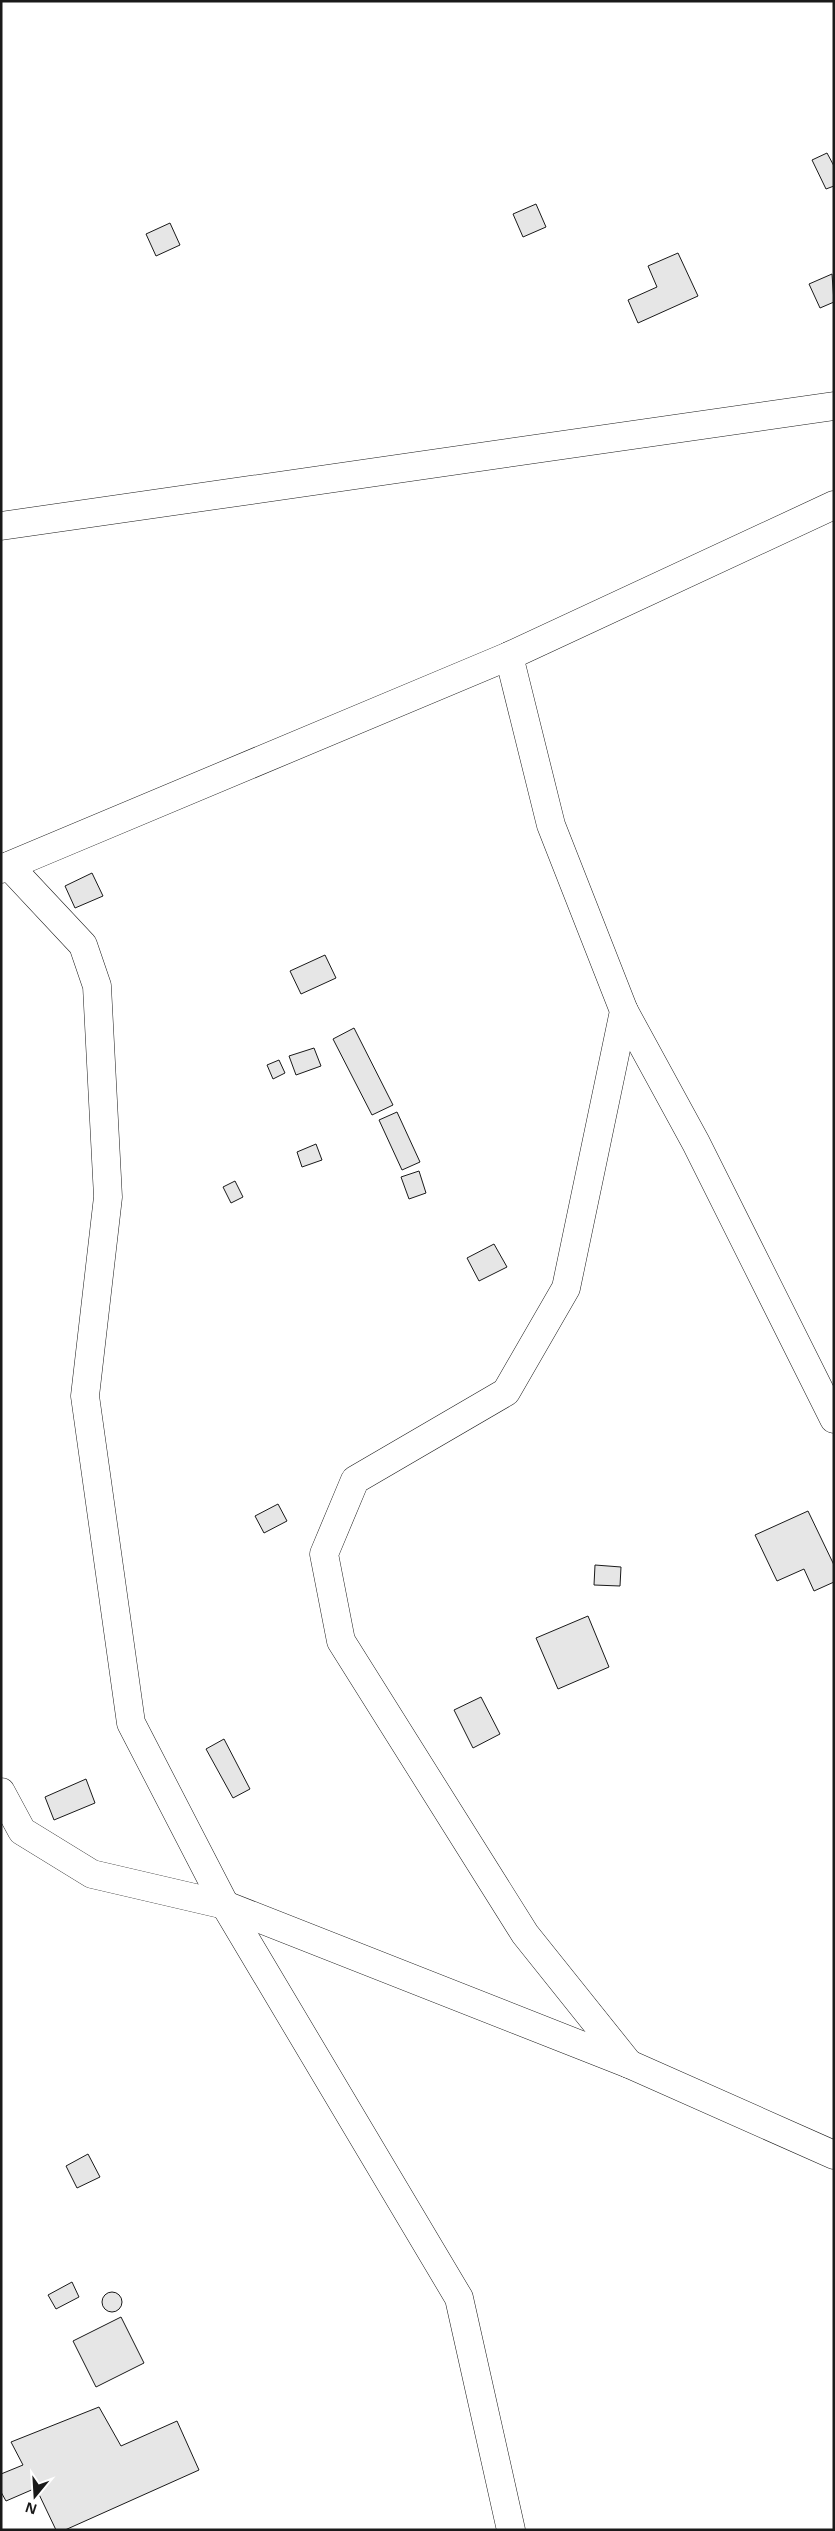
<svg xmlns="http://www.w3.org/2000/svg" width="835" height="2531" viewBox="0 0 835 2531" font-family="'Open Sans',sans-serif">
	<rect width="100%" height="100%" fill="#fff"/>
	<!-- building -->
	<g fill="#e6e6e6" stroke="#1a1a1a">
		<path d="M827,153L834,166V186L826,189L812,160Z"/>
		<path d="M536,204L546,227L523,237L513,214Z"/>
		<path d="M170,223L180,245L156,256L146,234Z"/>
		<path d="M678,253L698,296L638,323L628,300L657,287L648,266Z"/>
		<path d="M832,274L834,302L820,308L809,284Z"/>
		<path d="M92,873L103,896L75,908L65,886Z"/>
		<path d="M325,955L336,978L301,994L290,971Z"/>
		<path d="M354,1028L393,1105L372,1115L333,1039Z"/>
		<path d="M314,1048L321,1066L296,1075L289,1056Z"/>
		<path d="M279,1060L285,1073L273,1079L267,1065Z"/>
		<path d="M397,1112L420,1162L402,1170L379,1120Z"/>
		<path d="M316,1144L322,1160L302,1167L297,1152Z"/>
		<path d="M419,1171L426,1193L409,1199L401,1177Z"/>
		<path d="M235,1181L243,1197L231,1203L223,1187Z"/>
		<path d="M494,1244L507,1267L479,1281L467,1258Z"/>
		<path d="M278,1504L287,1521L264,1533L255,1516Z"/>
		<path d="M808,1511L834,1565V1582L814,1591L804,1569L777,1581L755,1535Z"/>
		<path d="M595,1565L621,1567L620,1586L594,1585Z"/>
		<path d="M588,1616L609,1667L558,1689L536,1638Z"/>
		<path d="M481,1697L500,1734L473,1748L454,1710Z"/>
		<path d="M224,1739L250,1789L233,1798L206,1749Z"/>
		<path d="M86,1779L95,1803L54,1820L45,1797Z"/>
		<path d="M88,2154L100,2177L77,2188L66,2166Z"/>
		<path d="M72,2282L79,2297L56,2309L48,2295Z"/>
		<circle cx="112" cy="2302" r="10"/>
		<path d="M121,2317L144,2363L96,2387L73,2341Z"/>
		<path d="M99,2407L121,2446L177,2421L199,2470L65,2530H56L36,2488L6,2501L1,2492V2474L23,2465L11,2442Z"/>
	</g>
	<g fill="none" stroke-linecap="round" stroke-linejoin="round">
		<defs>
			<g id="minor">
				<path d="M1,526L834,406"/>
				<path d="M509,656L551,825L624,1011L566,1288L506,1392L355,1480L324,1554L341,1641L525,1934L629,2064"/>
				<path d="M9,866L83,945L97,986L108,1197L85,1396L131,1723L225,1905L459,2298L511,2530"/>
				<path d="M1,869L509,656L834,505"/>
				<path d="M624,1011L696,1143L834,1419"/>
				<path d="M1,1792L22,1831L92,1874L225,1905L629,2064L834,2155"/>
			</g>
		</defs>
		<!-- minor casing -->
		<use href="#minor" stroke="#1a1a1a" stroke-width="29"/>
		<!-- minor -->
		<use href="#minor" stroke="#fff" stroke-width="28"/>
	</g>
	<!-- border -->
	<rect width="835" height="2531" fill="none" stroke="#1a1a1a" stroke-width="5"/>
	<!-- north arrow -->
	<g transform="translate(35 2496) rotate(198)" stroke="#ffffff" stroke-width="4" paint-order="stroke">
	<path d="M0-4L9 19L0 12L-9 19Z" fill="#1a1a1a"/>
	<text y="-8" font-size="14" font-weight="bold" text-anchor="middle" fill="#1a1a1a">N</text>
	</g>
</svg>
